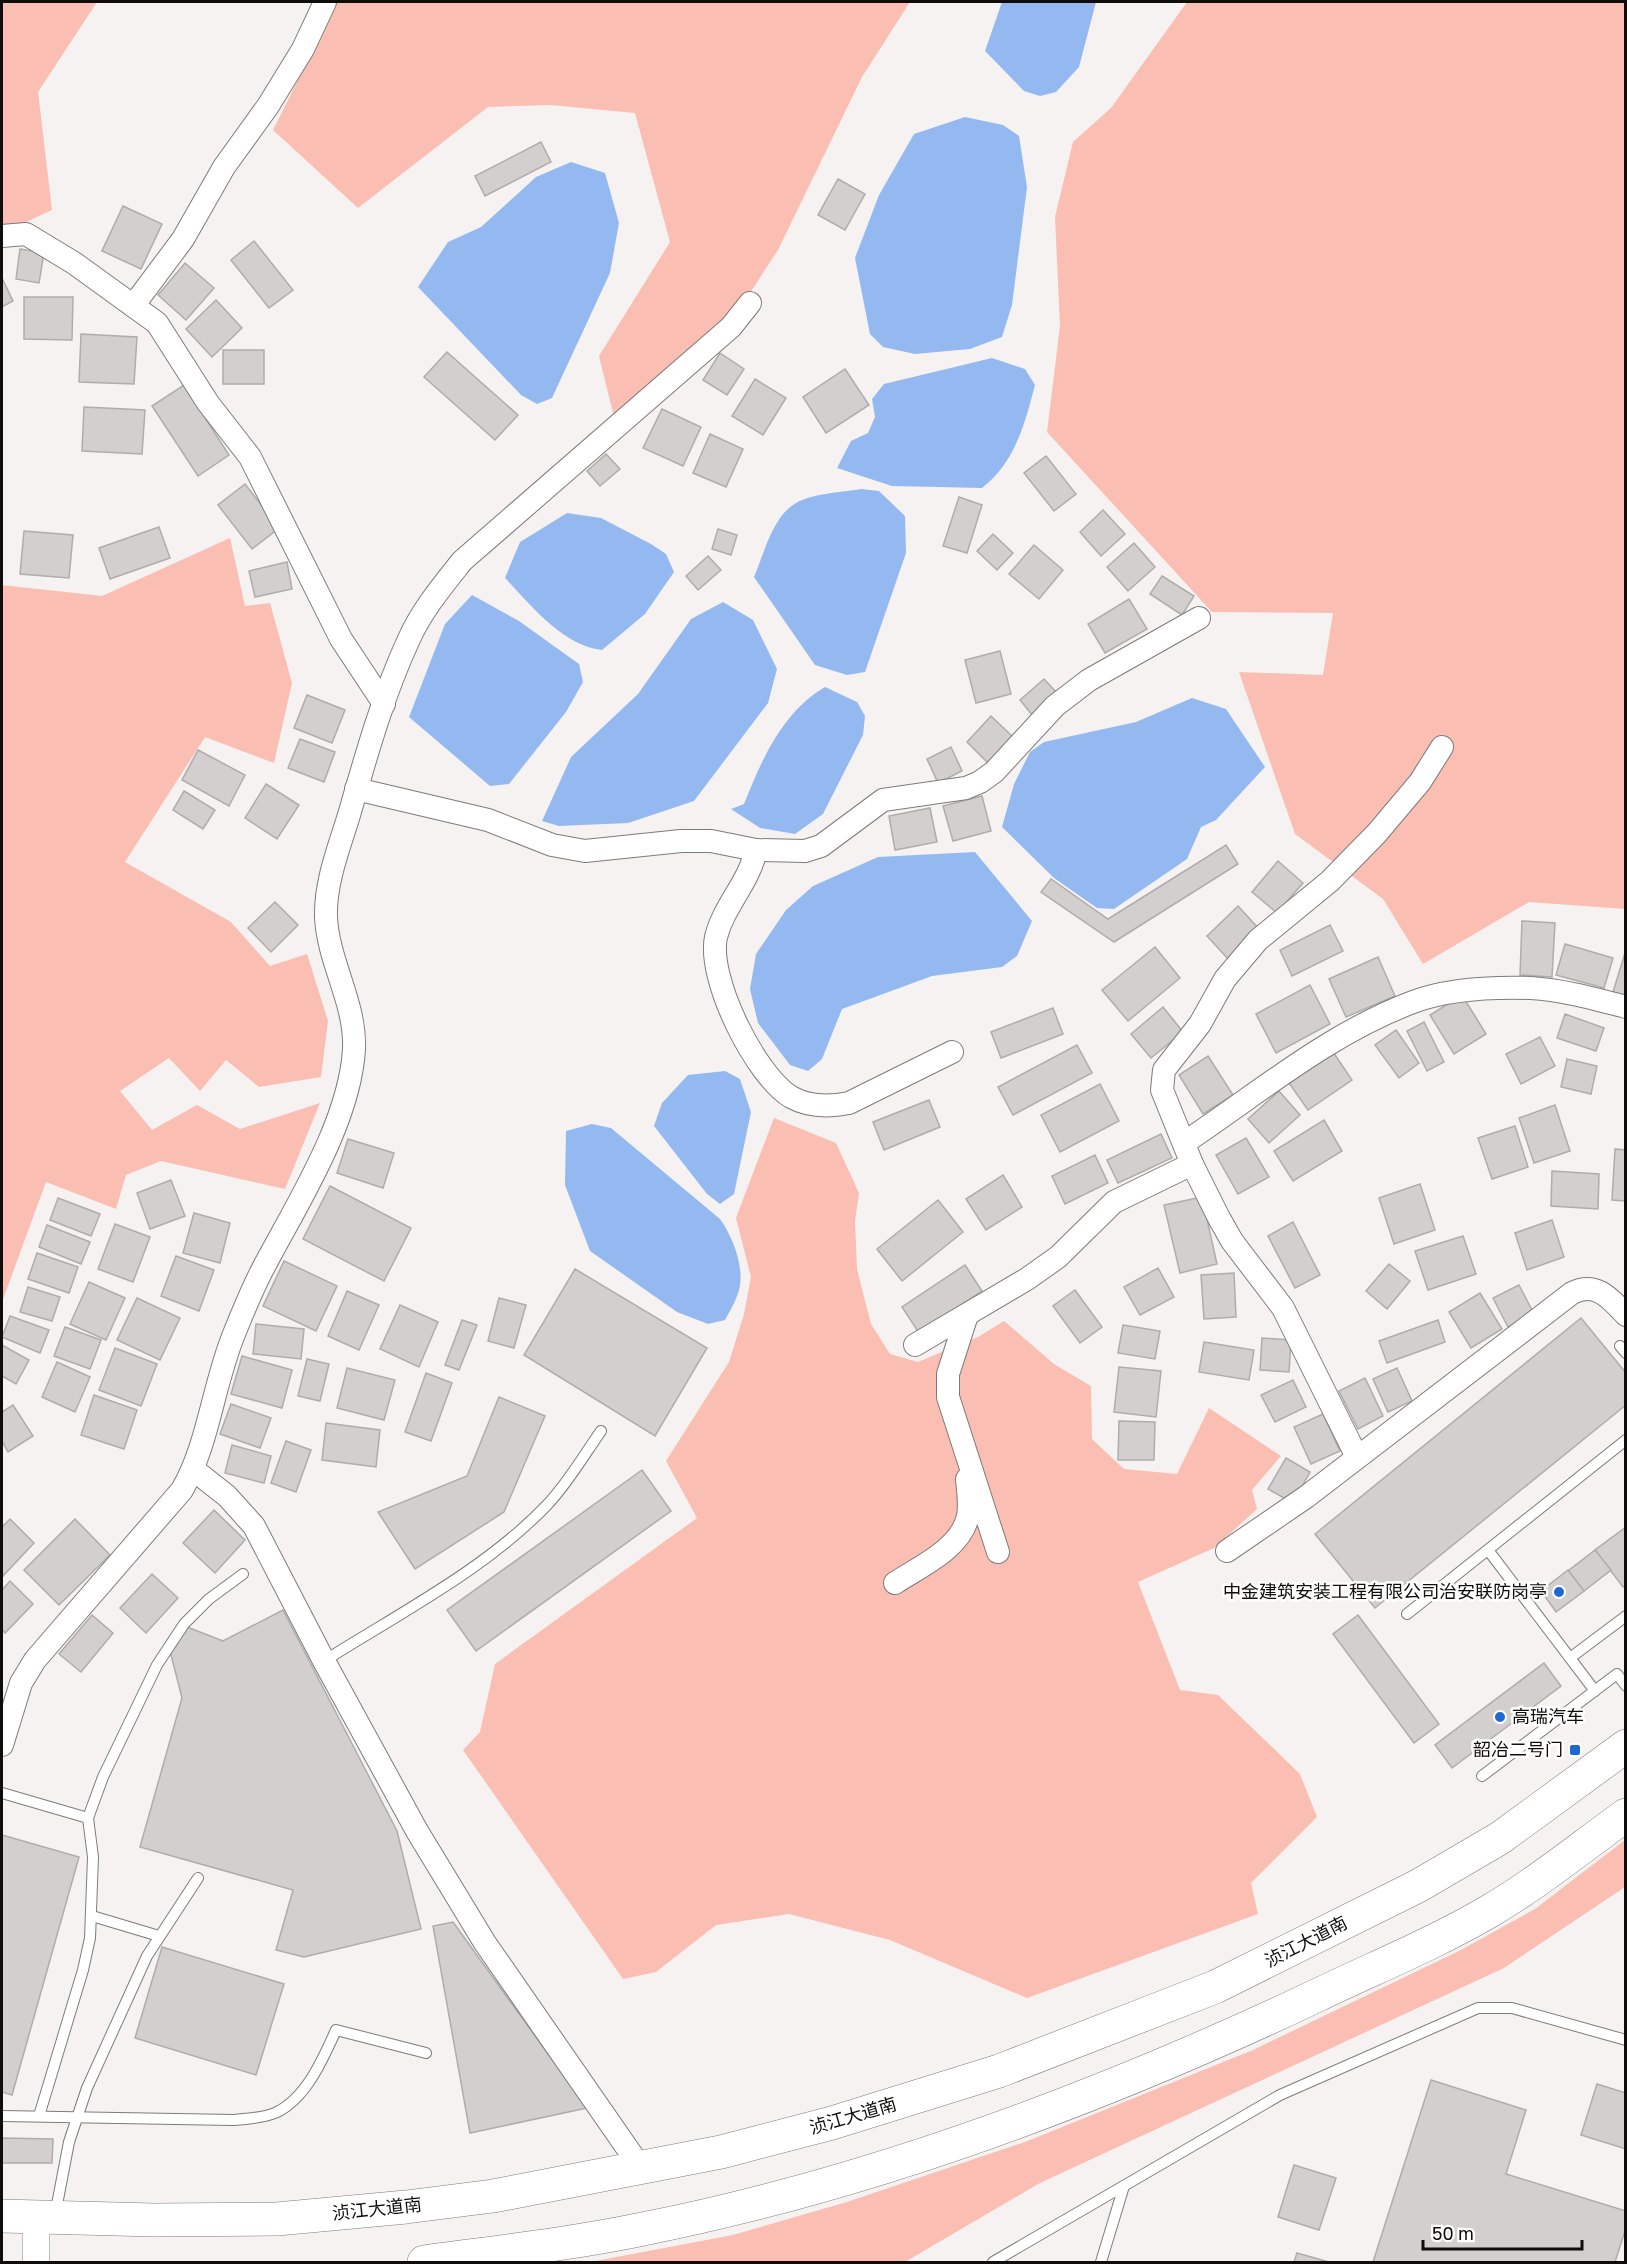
<svg xmlns="http://www.w3.org/2000/svg" width="1627" height="2264" viewBox="0 0 1627 2264" font-family="'Golos Text','Noto Sans SC',sans-serif">
	<rect width="100%" height="100%" fill="#f6f2f1"/>
	<!-- green -->
	<g fill="#fabeb3">
		<path d="M2,2H97L38,92L52,210L2,233Z"/>
		<path d="M337,2H910L862,77L778,250L729,325L615,421L599,356L670,242L635,113L551,105L488,107L358,208L273,130Z"/>
		<path d="M1187,2H1625V909L1529,902L1423,964L1383,899L1295,834L1239,672L1323,675L1333,613L1212,612L1047,432L1060,326L1055,217L1073,142L1111,108Z"/>
		<path d="M230,538L245,606L270,603L292,683L274,763L205,737L125,862L231,922L270,966L307,954L328,1021L321,1077L259,1087L226,1060L200,1091L169,1058L120,1091L152,1130L197,1105L240,1129L320,1103L285,1189L161,1161L126,1175L116,1209L46,1182L2,1302V585L102,596Z"/>
		<path d="M774,1118L836,1143L859,1193L855,1221L857,1269L871,1324L890,1354L918,1362L978,1337L1004,1321L1054,1364L1091,1386L1092,1439L1124,1469L1177,1474L1209,1408L1281,1456L1252,1490L1257,1509L1214,1548L1138,1582L1180,1690L1218,1695L1300,1774L1317,1817L1251,1883L1258,1914L1027,1998L890,1940L789,1914L716,1925L656,1972L623,1979L463,1750L480,1732L495,1664L697,1518L666,1461L729,1362L744,1314L751,1277L736,1218Z"/>
		<path d="M1625,1840V1887L1504,1968L1040,2183L905,2262H590L733,2235L847,2202L1025,2142L1253,2050L1461,1950L1535,1909Z"/>
	</g>
	<!-- water -->
	<g fill="#94b9f1">
		<path d="M1002,2H1096L1079,67L1056,92L1040,96L1024,91L985,51Z"/>
		<path d="M965,117L1003,125L1019,136L1027,187L1012,305L1002,337L970,349L915,354L883,347L870,334L855,258L879,195L914,134Z"/>
		<path d="M571,162L605,173L619,223L610,273L552,398L537,404L521,395L418,287L448,242L481,227L536,177Z"/>
		<path d="M992,358L1025,369L1035,385C1025,423 1015,463 982,488L892,486L837,468L851,441L868,433L875,417L872,399L884,384Z"/>
		<path d="M861,489L879,491L905,516L906,553L865,672L847,675L815,665L754,577C763,556 771,524 788,509C804,493 839,493 861,489Z"/>
		<path d="M567,513L601,518L651,544L666,554L674,572L645,614L602,650C562,645 532,606 505,578L520,542Z"/>
		<path d="M472,595L519,621L579,664L583,682L566,712L509,784L490,786L409,717L445,624Z"/>
		<path d="M723,602L753,620L777,669L768,703L694,801L628,823L559,826L542,821L571,757L638,694L691,619Z"/>
		<path d="M825,687L857,702L865,716L863,735L823,814L795,834L760,828L731,809L744,804C761,761 783,711 825,687Z"/>
		<path d="M1192,698L1226,709L1265,767L1216,820L1201,827L1187,859L1114,909L1097,908L1054,878L1002,827L1014,784L1030,752L1044,742L1136,722Z"/>
		<path d="M975,852L1032,921L1017,956L1002,967L932,976L842,1009L822,1059L808,1071L790,1065L758,1023L750,989L756,954L786,910L813,886L878,857Z"/>
		<path d="M725,1071L740,1079L751,1112L734,1194L720,1204L707,1194L654,1126L662,1103L688,1075Z"/>
		<path d="M592,1124L611,1128L720,1219C733,1237 745,1268 739,1290C736,1301 730,1311 725,1320L708,1324L677,1312L590,1251L565,1185L566,1131Z"/>
	</g>
	<!-- building -->
	<g fill="#d3cfcf" stroke="#b0acac" stroke-width="1.5">
		<path d="M541,142L551,162L485,196L475,176Z"/>
		<path d="M838,179L865,194L845,230L818,215Z"/>
		<path d="M123,206L162,224L141,269L102,251Z"/>
		<path d="M254,241L293,290L269,308L231,260Z"/>
		<path d="M20,249L44,253L39,283L16,279Z"/>
		<path d="M185,263L214,288L186,320L158,295Z"/>
		<path d="M2,278L13,301L2,307Z"/>
		<path d="M24,297H73L72,340L24,339Z"/>
		<path d="M216,300L242,328L212,357L186,329Z"/>
		<path d="M81,334L137,337L134,384L79,382Z"/>
		<rect x="223" y="350" width="41" height="34"/>
		<path d="M447,352L518,415L495,440L424,377Z"/>
		<path d="M720,353L744,369L727,395L703,380Z"/>
		<path d="M845,369L869,405L826,433L803,397Z"/>
		<path d="M755,379L786,398L763,435L732,416Z"/>
		<path d="M184,385L229,455L198,476L152,406Z"/>
		<path d="M84,407L145,410L142,454L82,451Z"/>
		<path d="M662,409L701,427L683,466L643,448Z"/>
		<path d="M710,434L743,449L726,487L693,473Z"/>
		<path d="M606,454L620,469L600,486L587,471Z"/>
		<path d="M1046,456L1076,494L1054,511L1024,473Z"/>
		<path d="M245,484L279,528L252,549L218,505Z"/>
		<path d="M959,497L982,505L967,553L943,546Z"/>
		<path d="M1103,510L1125,534L1101,556L1080,532Z"/>
		<path d="M159,527L170,558L110,579L99,548Z"/>
		<path d="M718,529L737,535L731,555L712,549Z"/>
		<path d="M24,531L73,535L69,578L20,574Z"/>
		<path d="M993,534L1013,553L997,570L977,551Z"/>
		<path d="M1134,543L1155,567L1128,591L1107,567Z"/>
		<path d="M1034,545L1063,570L1039,599L1009,574Z"/>
		<path d="M708,556L721,570L698,590L686,576Z"/>
		<path d="M287,562L292,589L255,597L249,571Z"/>
		<path d="M1162,576L1194,596L1182,615L1150,594Z"/>
		<path d="M1129,599L1147,629L1105,653L1088,624Z"/>
		<path d="M1000,651L1011,694L976,703L965,660Z"/>
		<path d="M1044,679L1058,694L1033,716L1020,700Z"/>
		<path d="M307,695L345,710L332,743L294,728Z"/>
		<path d="M991,716L1014,738L989,764L967,742Z"/>
		<path d="M300,739L335,752L324,782L288,768Z"/>
		<path d="M951,747L962,771L938,783L927,759Z"/>
		<path d="M198,750L245,775L229,806L182,780Z"/>
		<path d="M266,784L299,805L277,839L245,818Z"/>
		<path d="M184,791L215,810L203,829L173,810Z"/>
		<path d="M982,796L991,831L953,841L943,806Z"/>
		<path d="M930,808L937,842L895,850L889,816Z"/>
		<path d="M1226,845L1238,864L1114,942L1041,892L1051,879L1108,919Z"/>
		<path d="M1278,861L1303,883L1277,913L1252,892Z"/>
		<path d="M275,902L298,925L271,952L248,928Z"/>
		<path d="M1238,906L1260,930L1229,960L1207,936Z"/>
		<path d="M1522,921L1555,923L1552,977L1520,975Z"/>
		<path d="M1330,925L1343,951L1292,976L1280,950Z"/>
		<path d="M1565,944L1613,958L1604,988L1556,975Z"/>
		<path d="M1155,947L1180,978L1128,1021L1102,990Z"/>
		<path d="M1625,953L1626,954V996L1613,992Z"/>
		<path d="M1378,957L1395,996L1346,1017L1329,979Z"/>
		<path d="M1310,985L1330,1024L1276,1053L1256,1014Z"/>
		<path d="M1462,995L1486,1034L1454,1054L1430,1015Z"/>
		<path d="M1163,1007L1183,1032L1151,1058L1131,1034Z"/>
		<path d="M1053,1008L1063,1034L1001,1058L991,1032Z"/>
		<path d="M1565,1014L1604,1028L1596,1051L1557,1038Z"/>
		<path d="M1424,1022L1444,1062L1427,1071L1407,1031Z"/>
		<path d="M1396,1030L1419,1063L1399,1078L1375,1045Z"/>
		<path d="M1540,1037L1555,1066L1521,1084L1506,1054Z"/>
		<path d="M1077,1045L1092,1073L1013,1115L998,1087Z"/>
		<path d="M1333,1052L1352,1080L1308,1110L1289,1083Z"/>
		<path d="M1208,1056L1233,1095L1203,1114L1179,1075Z"/>
		<path d="M1567,1059L1597,1066L1591,1094L1561,1087Z"/>
		<path d="M1100,1084L1119,1121L1060,1152L1041,1115Z"/>
		<path d="M1279,1091L1300,1115L1269,1143L1248,1119Z"/>
		<path d="M929,1100L940,1127L884,1150L873,1122Z"/>
		<path d="M1555,1105L1570,1151L1534,1163L1519,1118Z"/>
		<path d="M1324,1120L1342,1151L1293,1181L1274,1151Z"/>
		<path d="M1515,1126L1528,1167L1492,1179L1478,1138Z"/>
		<path d="M1161,1134L1172,1158L1118,1183L1107,1160Z"/>
		<path d="M1246,1138L1269,1177L1238,1194L1216,1155Z"/>
		<path d="M348,1139L394,1153L383,1188L337,1173Z"/>
		<path d="M1615,1149L1626,1150V1201L1612,1200Z"/>
		<path d="M1095,1155L1108,1183L1065,1204L1052,1176Z"/>
		<path d="M1552,1171L1599,1174L1598,1209L1551,1206Z"/>
		<path d="M1003,1175L1022,1207L986,1230L966,1199Z"/>
		<path d="M171,1180L185,1216L150,1229L137,1193Z"/>
		<path d="M1420,1184L1435,1230L1394,1244L1379,1198Z"/>
		<path d="M330,1186L411,1228L384,1281L303,1239Z"/>
		<path d="M1202,1197L1217,1264L1180,1273L1164,1205Z"/>
		<path d="M58,1198L100,1214L91,1236L50,1220Z"/>
		<path d="M938,1200L963,1232L902,1281L877,1249Z"/>
		<path d="M194,1213L230,1223L220,1263L183,1253Z"/>
		<path d="M1552,1220L1564,1257L1527,1270L1515,1233Z"/>
		<path d="M1293,1222L1320,1275L1295,1288L1268,1236Z"/>
		<path d="M115,1224L150,1237L133,1282L98,1269Z"/>
		<path d="M47,1225L90,1242L81,1264L39,1247Z"/>
		<path d="M1463,1236L1476,1274L1428,1290L1415,1251Z"/>
		<path d="M37,1253L78,1267L69,1293L28,1279Z"/>
		<path d="M176,1256L214,1270L199,1311L161,1296Z"/>
		<path d="M284,1261L337,1286L316,1331L263,1306Z"/>
		<path d="M1389,1264L1410,1281L1387,1309L1366,1291Z"/>
		<path d="M965,1265L982,1291L919,1333L902,1307Z"/>
		<path d="M1158,1268L1174,1297L1140,1315L1124,1287Z"/>
		<path d="M575,1269L707,1348L655,1436L524,1355Z"/>
		<path d="M1234,1273L1236,1317L1204,1319L1201,1275Z"/>
		<path d="M89,1282L125,1298L106,1340L70,1324Z"/>
		<path d="M1519,1285L1534,1314L1508,1327L1493,1298Z"/>
		<path d="M28,1287L60,1297L52,1321L20,1312Z"/>
		<path d="M1075,1290L1102,1327L1080,1343L1053,1306Z"/>
		<path d="M347,1291L379,1305L359,1350L328,1336Z"/>
		<path d="M1480,1293L1502,1329L1471,1348L1449,1312Z"/>
		<path d="M137,1298L180,1318L160,1360L117,1340Z"/>
		<path d="M499,1298L526,1305L514,1348L488,1341Z"/>
		<path d="M400,1305L438,1322L419,1367L380,1349Z"/>
		<path d="M10,1316L49,1330L40,1353L2,1337Z"/>
		<path d="M1581,1318L1626,1373V1405L1375,1608L1315,1534Z"/>
		<path d="M462,1320L477,1325L459,1370L445,1365Z"/>
		<path d="M1438,1320L1445,1342L1387,1363L1379,1341Z"/>
		<path d="M256,1324L304,1329L301,1359L253,1354Z"/>
		<path d="M1123,1325L1160,1331L1155,1359L1118,1353Z"/>
		<path d="M65,1327L101,1340L90,1369L54,1356Z"/>
		<path d="M1262,1338L1291,1340L1289,1372L1260,1370Z"/>
		<path d="M1204,1342L1254,1350L1249,1380L1199,1372Z"/>
		<path d="M2,1345L29,1360L16,1384L2,1376Z"/>
		<path d="M115,1348L157,1364L141,1406L99,1390Z"/>
		<path d="M242,1356L292,1370L282,1408L231,1394Z"/>
		<path d="M307,1359L329,1364L320,1401L298,1396Z"/>
		<path d="M57,1362L90,1377L75,1412L42,1397Z"/>
		<path d="M1119,1367L1161,1371L1156,1417L1114,1412Z"/>
		<path d="M347,1368L395,1380L384,1420L337,1408Z"/>
		<path d="M1397,1368L1412,1401L1388,1412L1373,1379Z"/>
		<path d="M426,1373L452,1383L431,1441L405,1432Z"/>
		<path d="M1365,1378L1383,1416L1358,1429L1339,1391Z"/>
		<path d="M1293,1380L1306,1407L1275,1422L1261,1395Z"/>
		<path d="M94,1395L137,1410L124,1449L81,1435Z"/>
		<path d="M499,1397L545,1416L504,1512L415,1569L378,1512L467,1476Z"/>
		<path d="M231,1404L271,1418L260,1448L220,1434Z"/>
		<path d="M13,1405L33,1436L8,1452L2,1441V1412Z"/>
		<path d="M1323,1414L1340,1451L1311,1464L1294,1427Z"/>
		<path d="M1119,1421L1155,1422L1154,1460H1118Z"/>
		<path d="M326,1423L380,1430L376,1467L322,1460Z"/>
		<path d="M286,1441L311,1450L296,1492L271,1483Z"/>
		<path d="M232,1445L271,1456L264,1483L225,1473Z"/>
		<path d="M1286,1458L1310,1472L1293,1503L1268,1489Z"/>
		<path d="M642,1470L671,1511L476,1651L447,1610Z"/>
		<path d="M214,1510L245,1540L215,1573L183,1543Z"/>
		<path d="M10,1519L34,1543L2,1577V1527Z"/>
		<path d="M75,1519L110,1555L59,1605L24,1570Z"/>
		<path d="M1626,1527V1585L1623,1587L1595,1550Z"/>
		<path d="M1595,1550L1611,1570L1584,1591L1568,1571Z"/>
		<path d="M1568,1570L1584,1591L1556,1612L1541,1591Z"/>
		<path d="M152,1574L178,1598L146,1633L120,1608Z"/>
		<path d="M10,1581L33,1604L5,1633L2,1629V1590Z"/>
		<path d="M283,1610L397,1831L421,1929L304,1957L276,1950L293,1890L140,1847L182,1698L170,1651L187,1627L223,1641Z"/>
		<path d="M92,1615L113,1633L81,1672L59,1654Z"/>
		<path d="M1358,1615L1439,1724L1414,1743L1333,1634Z"/>
		<path d="M1544,1663L1561,1686L1452,1768L1435,1745Z"/>
		<path d="M2,1835L79,1857L12,2095L2,2092Z"/>
		<path d="M453,1922L587,2108L470,2133L433,1926Z"/>
		<path d="M162,1947L284,1984L256,2075L135,2038Z"/>
		<path d="M1431,2080L1526,2110L1506,2174L1626,2211V2228L1615,2262H1373Z"/>
		<path d="M1597,2084L1626,2093V2149L1581,2135Z"/>
		<path d="M2,2138L53,2139L52,2163H2Z"/>
		<path d="M1294,2165L1336,2178L1319,2230L1278,2217Z"/>
		<path d="M1297,2253L1329,2262H1294Z"/>
	</g>
	<g fill="none" stroke-linecap="round" stroke-linejoin="round">
		<defs>
			<g id="service">
				<path d="M1620,1346L1626,1353"/>
				<path d="M1488,1550L1595,1691"/>
				<path d="M1407,1614L1626,1440"/>
				<path d="M1570,1658L1626,1616"/>
				<path d="M324,1661C398,1614 486,1569 547,1505C568,1483 584,1455 601,1431"/>
				<path d="M1482,1776L1617,1674L1626,1686"/>
				<path d="M2,1793L88,1818"/>
				<path d="M92,1916L159,1936"/>
				<path d="M2,2116L233,2120C247,2119 263,2118 275,2113C306,2099 323,2059 336,2030L426,2053"/>
				<path d="M39,2116L83,1970L90,1938L93,1857L88,1818L103,1777L157,1665L184,1624L209,1599L243,1574"/>
				<path d="M55,2215L69,2142L87,2088L147,1956L198,1878"/>
				<path d="M993,2262L1280,2095L1478,2008H1512L1626,2040"/>
				<path d="M1101,2262L1124,2186"/>
			</g>
			<g id="minor">
				<path d="M2,236L26,234L74,263L157,323L208,403L250,457L341,639L384,704"/>
				<path d="M133,306L183,239L224,167L268,106L303,49L325,2"/>
				<path d="M356,789L488,820L552,845L585,851L681,841H711L756,850L805,851L821,846L883,800L966,788L980,782L994,772L1055,706L1089,680L1199,618"/>
				<path d="M756,850C749,883 724,905 716,937C707,979 756,1076 791,1097C809,1107 829,1107 849,1103L952,1052"/>
				<path d="M1184,1143C1259,1093 1328,1034 1413,1002C1447,989 1496,987 1531,988C1563,990 1595,999 1626,1007"/>
				<path d="M967,1315L948,1374V1397L998,1552"/>
				<path d="M915,1345L1027,1279L1058,1257L1114,1202L1192,1164"/>
				<path d="M1357,1457L1283,1308L1232,1241L1219,1218L1192,1164L1162,1090L1164,1070L1200,1024L1225,979L1258,940L1330,881L1377,833L1420,782L1442,747"/>
				<path d="M194,1470L227,1496L254,1526L324,1661L417,1831L485,1943L641,2168"/>
				<path d="M1227,1551L1306,1497L1572,1293C1596,1281 1610,1298 1626,1315"/>
				<path d="M895,1583C919,1567 958,1550 967,1520C971,1508 968,1491 967,1479"/>
				<path d="M2,1745L21,1683L35,1660L182,1490C209,1443 213,1385 234,1334C244,1309 254,1284 267,1261C300,1199 350,1120 354,1049C356,1003 328,962 326,917C325,882 339,848 349,815C366,756 383,695 409,639C422,610 443,585 462,561L731,327L750,303"/>
			</g>
			<path id="tertiary" d="M36,2262V2217"/>
			<g id="primary">
				<path d="M2,2216L154,2220L277,2219L406,2207L493,2196L721,2152L832,2123L999,2071L1215,1987L1418,1886L1500,1838L1626,1746"/>
				<path d="M424,2262C497,2252 571,2244 643,2229C874,2183 1105,2096 1318,1995C1374,1968 1433,1944 1488,1912C1536,1884 1580,1848 1626,1815"/>
			</g>
		</defs>
		<!-- service casing -->
		<use href="#service" stroke="#7f7b7a" stroke-width="12"/>
		<!-- minor casing -->
		<use href="#minor" stroke="#7f7b7a" stroke-width="24"/>
		<!-- tertiary casing -->
		<use href="#tertiary" stroke="#7f7b7a" stroke-width="28"/>
		<!-- primary casing -->
		<use href="#primary" stroke="#7f7b7a" stroke-width="34"/>
		<!-- service -->
		<use href="#service" stroke="#fff" stroke-width="10"/>
		<!-- minor -->
		<use href="#minor" stroke="#fff" stroke-width="22"/>
		<!-- tertiary -->
		<use href="#tertiary" stroke="#fff" stroke-width="27"/>
		<!-- primary -->
		<use href="#primary" stroke="#fff" stroke-width="33"/>
	</g>
	<!-- markers -->
	<g fill="#1c69d3" stroke="#fff" stroke-width="2">
		<circle cx="1559" cy="1592" r="6"/>
		<circle cx="1500" cy="1717" r="6"/>
		<rect x="1569" y="1744" width="12" height="12" rx="3"/>
	</g>
	<g text-anchor="middle" stroke-width="5" stroke-linejoin="round" paint-order="stroke">
		<!-- poi labels -->
		<g font-size="18" fill="#0e0d0c" stroke="#fff" text-anchor="end">
			<text x="1547" y="1598">中金建筑安装工程有限公司治安联防岗亭</text>
			<text x="1512" y="1723" text-anchor="start">高瑞汽车</text>
			<text x="1563" y="1756">韶冶二号门</text>
		</g>
		<!-- street labels -->
		<g font-size="18" fill="#0e0d0c" stroke="#fff">
			<text transform="translate(1306 1942) rotate(-27)" y="6">浈江大道南</text>
			<text transform="translate(853 2116) rotate(-16)" y="6">浈江大道南</text>
			<text transform="translate(377 2209) rotate(-6)" y="6">浈江大道南</text>
		</g>
	</g>
	<!-- border -->
	<rect width="1627" height="2264" fill="none" stroke="#0e0d0c" stroke-width="6"/>
	<!-- scale -->
	<path d="M1423 2240v9h159v-9" fill="none" stroke="#0e0d0c" stroke-width="3"/>
	<text x="1432" y="2240" font-size="18" fill="#0e0d0c" stroke="#ffffff" stroke-width="4.5" paint-order="stroke">50 m</text>
</svg>
